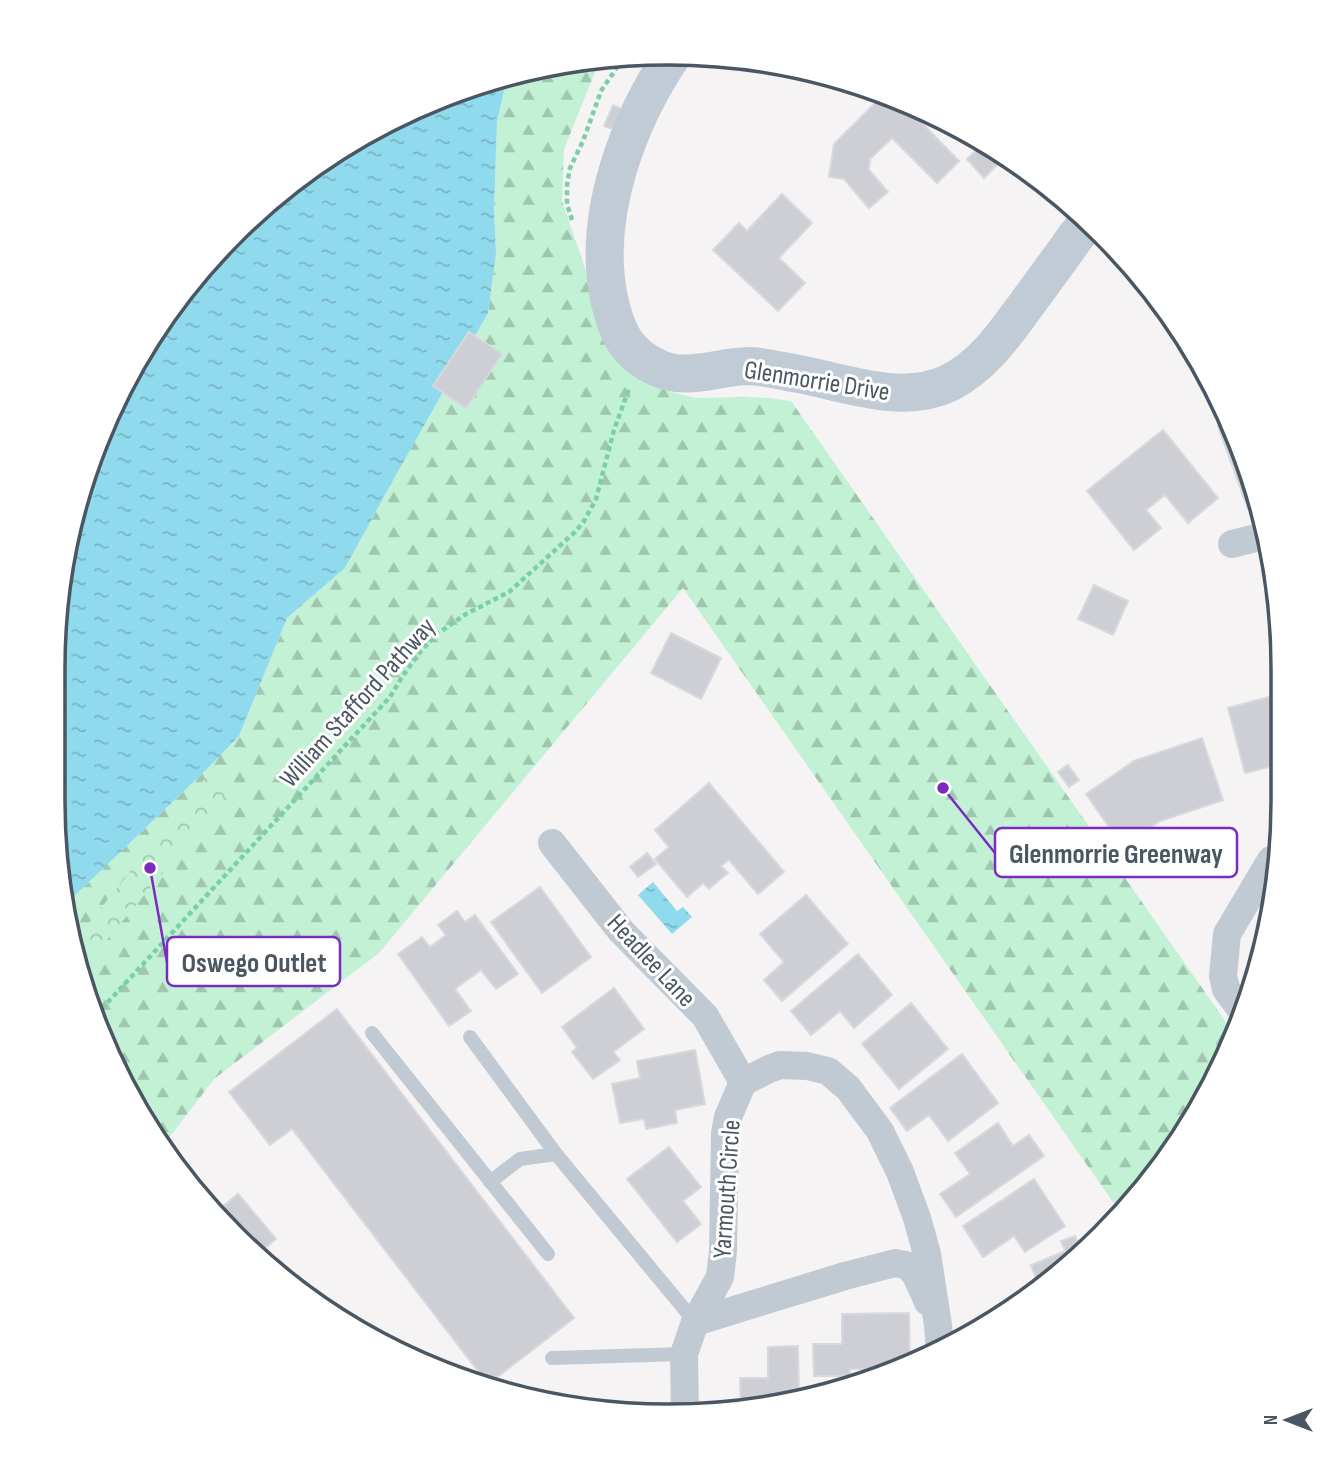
<svg xmlns="http://www.w3.org/2000/svg" width="1336" height="1469" viewBox="0 0 1336 1469" font-family="'Sofia Sans Condensed',sans-serif">
	<defs>
		<pattern id="forest-firs" width="22" height="20" patternUnits="userSpaceOnUse" patternTransform="scale(1.75)"><rect width="22" height="20" fill="#c3f1d5"/><path d="M5 1l3.5 6h-7zM16 11l3.5 6h-7z" fill="#a0c6b0"/></pattern>
		<pattern id="park-crowns" width="20" height="18" patternUnits="userSpaceOnUse" patternTransform="scale(1.75)"><rect width="20" height="18" fill="#c3f1d5"/><path d="M2 6a3 3 0 1 1 6 0M12 15a3 3 0 1 1 6 0" fill="none" stroke="#a0c6b0"/></pattern>
		<pattern id="water-ripples" width="26" height="14" patternUnits="userSpaceOnUse" patternTransform="scale(1.75)"><rect width="26" height="14" fill="#90daee"/><path d="M2 4q2-2 4 0t4 0M15 11q2-2 4 0t4 0" fill="none" stroke="#78b4c4"/></pattern>
	</defs>
	<rect width="100%" height="100%" fill="#f5f3f3"/>
	<!-- forest -->
	<path fill="url(#forest-firs)" d="M606,59L598,65L564,149L562,201L596,300L644,381L671,392L696,398L746,397L770,398L791,401L1235,1035L1201,1108L1130,1207L1122,1215L683,588L379,953L214,1079L162,1147L116,1073L64,921L63,907L209,767L239,736L287,618L345,568L396,475L488,313L496,254L494,209L497,122L507,77L548,64Z"/>
	<!-- park -->
	<path fill="url(#park-crowns)" d="M212,770L230,792L81,971L72,944Z"/>
	<!-- water -->
	<g fill="url(#water-ripples)">
		<path d="M507,77L497,122L494,209L496,254L488,313L396,475L345,568L287,618L239,736L209,767L63,907L53,801L64,548L100,432L156,326L233,232L326,156L433,99Z"/>
		<path d="M653,882L677,911L683,907L692,917L672,934L638,895Z"/>
	</g>
	<!-- building -->
	<g fill="#cdcfd5" stroke="#d7d9de" stroke-width="2">
		<path d="M884,94L903,99L941,119L937,123L927,113L920,121L959,161L937,183L892,138L870,159L869,170L888,192L869,208L844,179L829,177L834,144Z"/>
		<path d="M613,105L626,111L618,131L604,126Z"/>
		<path d="M981,146L998,164L984,178L967,159Z"/>
		<path d="M782,194L812,223L779,258L805,283L778,311L713,250L739,223L747,231Z"/>
		<path d="M469,332L502,354L466,408L433,386Z"/>
		<path d="M1231,421L1236,432L1259,505L1248,509L1218,426Z"/>
		<path d="M1163,430L1218,498L1188,523L1165,495L1146,510L1161,528L1134,550L1087,491Z"/>
		<path d="M1094,585L1128,601L1113,635L1078,619Z"/>
		<path d="M671,633L721,658L701,699L651,673Z"/>
		<path d="M1283,693L1281,764L1245,773L1228,708Z"/>
		<path d="M1202,738L1223,800L1160,821L1123,847L1086,794L1134,761Z"/>
		<path d="M1068,765L1079,780L1069,787L1058,772Z"/>
		<path d="M709,783L784,872L758,894L729,860L721,866L728,873L709,889L703,883L687,897L655,859L669,847L655,830Z"/>
		<path d="M647,853L656,864L638,877L630,867Z"/>
		<path d="M540,887L591,957L542,993L491,922Z"/>
		<path d="M806,895L848,944L782,1001L764,980L784,962L760,934Z"/>
		<path d="M457,911L465,922L475,915L518,974L496,989L481,970L455,989L471,1011L449,1026L398,954L422,937L430,947L446,935L438,925Z"/>
		<path d="M858,954L892,995L854,1028L840,1011L811,1035L791,1011Z"/>
		<path d="M614,988L644,1029L613,1052L620,1060L593,1079L572,1052L577,1048L562,1027Z"/>
		<path d="M911,1003L948,1049L899,1089L862,1044Z"/>
		<path d="M337,1009L574,1318L488,1384L292,1129L270,1145L229,1092Z"/>
		<path d="M695,1050L705,1104L675,1110L677,1123L646,1129L644,1119L620,1123L612,1084L640,1078L637,1061Z"/>
		<path d="M962,1054L998,1103L948,1141L929,1115L907,1131L890,1108Z"/>
		<path d="M998,1123L1013,1146L1029,1135L1044,1156L956,1217L940,1194L970,1174L955,1153Z"/>
		<path d="M669,1147L701,1187L683,1201L701,1224L677,1242L627,1179Z"/>
		<path d="M1034,1179L1065,1226L1025,1252L1014,1236L983,1257L963,1226Z"/>
		<path d="M238,1194L276,1239L258,1254L216,1212Z"/>
		<path d="M1075,1236L1082,1253L1042,1290L1020,1303L1017,1296L1039,1287L1031,1265L1065,1251L1061,1241Z"/>
		<path d="M909,1313L910,1363L894,1369H850V1376H814L813,1344H842V1314Z"/>
		<path d="M798,1346L799,1401L788,1405L741,1409L740,1378H768V1347Z"/>
		<path d="M640,1406V1413L597,1407Z"/>
	</g>
	<g fill="none" stroke-linecap="round" stroke-linejoin="round">
		<!-- path -->
		<g stroke="#7ad0a6" stroke-width="4.5" stroke-dasharray="5 3.5" stroke-linecap="butt">
			<path d="M572,220L567,204V185L570,168L583,141L601,91L624,57"/>
			<path d="M96,1015L390,697L402,677L420,652L437,634L466,614L509,592L575,532L584,521L596,499L614,430L629,389"/>
		</g>
		<!-- lane -->
		<g stroke="#c1cad2" stroke-width="14">
			<path d="M372,1033L548,1254"/>
			<path d="M470,1037L556,1154"/>
			<path d="M490,1182L520,1159L556,1154L695,1322"/>
			<path d="M552,1358L684,1354"/>
		</g>
		<!-- street -->
		<g stroke="#c1cad2" stroke-width="28">
			<path d="M1232,544L1268,535"/>
			<path d="M552,843L621,931L705,1016L743,1082"/>
			<path d="M1244,1014L1226,989L1223,976L1227,934L1271,860"/>
			<path d="M695,1322L845,1276L895,1263L906,1265L915,1273L928,1302"/>
			<path d="M685,1415L684,1354L695,1322L720,1277L723,1251L725,1133L728,1117L743,1082L769,1069L780,1065L807,1066L828,1071L848,1088L880,1131L900,1172L917,1218L927,1254L938,1325L940,1353"/>
		</g>
		<!-- secondary -->
		<path stroke="#c1cbd6" stroke-width="38" d="M674,53C628,120 592,216 609,298C616,331 626,354 658,368C685,381 718,367 747,366C759,366 771,369 783,371C799,374 815,377 830,381C869,390 911,401 949,383C984,365 1004,335 1026,305C1043,282 1060,259 1076,236L1089,221"/>
	</g>
	<g text-anchor="middle" stroke-width="6" stroke-linejoin="round" paint-order="stroke">
		<!-- street labels -->
		<g font-size="26" fill="#4a5661" stroke="#fff">
			<text transform="translate(817 380) rotate(9)" y="9">Glenmorrie Drive</text>
			<text transform="translate(357 702) rotate(-48)" y="9">William Stafford Pathway</text>
			<text transform="translate(652 960) rotate(47)" y="9">Headlee Lane</text>
			<text transform="translate(726 1189) rotate(-86)" y="9">Yarmouth Circle</text>
		</g>
	</g>
	<!-- crop -->
	<path d="M0 0H1336V1469H0ZM668 65H668A603 603 0 0 1 1271 668V801A603 603 0 0 1 668 1404H668A603 603 0 0 1 65 801V668A603 603 0 0 1 668 65Z" fill="#fff" fill-rule="evenodd"/>
	<path fill="none" stroke="#4a5661" stroke-width="3.5" d="M668 65H668A603 603 0 0 1 1271 668V801A603 603 0 0 1 668 1404H668A603 603 0 0 1 65 801V668A603 603 0 0 1 668 65Z"/>
	<!-- callouts -->
	<path fill="none" stroke="#7b2cbf" stroke-width="2.5" d="M943 788L995 853M150 868L167 962"/>
	<g fill="#7b2cbf" stroke="#fff" stroke-width="2.5">
		<circle cx="943" cy="788" r="7"/>
		<circle cx="150" cy="868" r="7"/>
	</g>
	<g fill="#fff" stroke="#7b2cbf" stroke-width="2.5">
		<rect x="995" y="828" width="242" height="49" rx="7"/>
		<rect x="167" y="937" width="173" height="49" rx="7"/>
	</g>
	<g font-size="28" text-anchor="middle" font-weight="bold" fill="#4a5661">
		<text x="1116" y="863">Glenmorrie Greenway</text>
		<text x="254" y="972">Oswego Outlet</text>
	</g>
	<!-- north arrow -->
	<g transform="translate(1287 1420) rotate(270)" stroke="#ffffff" stroke-width="5" paint-order="stroke">
	<path d="M0-5L12 26L0 18L-12 26Z" fill="#4a5661"/>
	<text y="-10" font-size="19" font-weight="bold" text-anchor="middle" fill="#4a5661">N</text>
	</g>
</svg>
